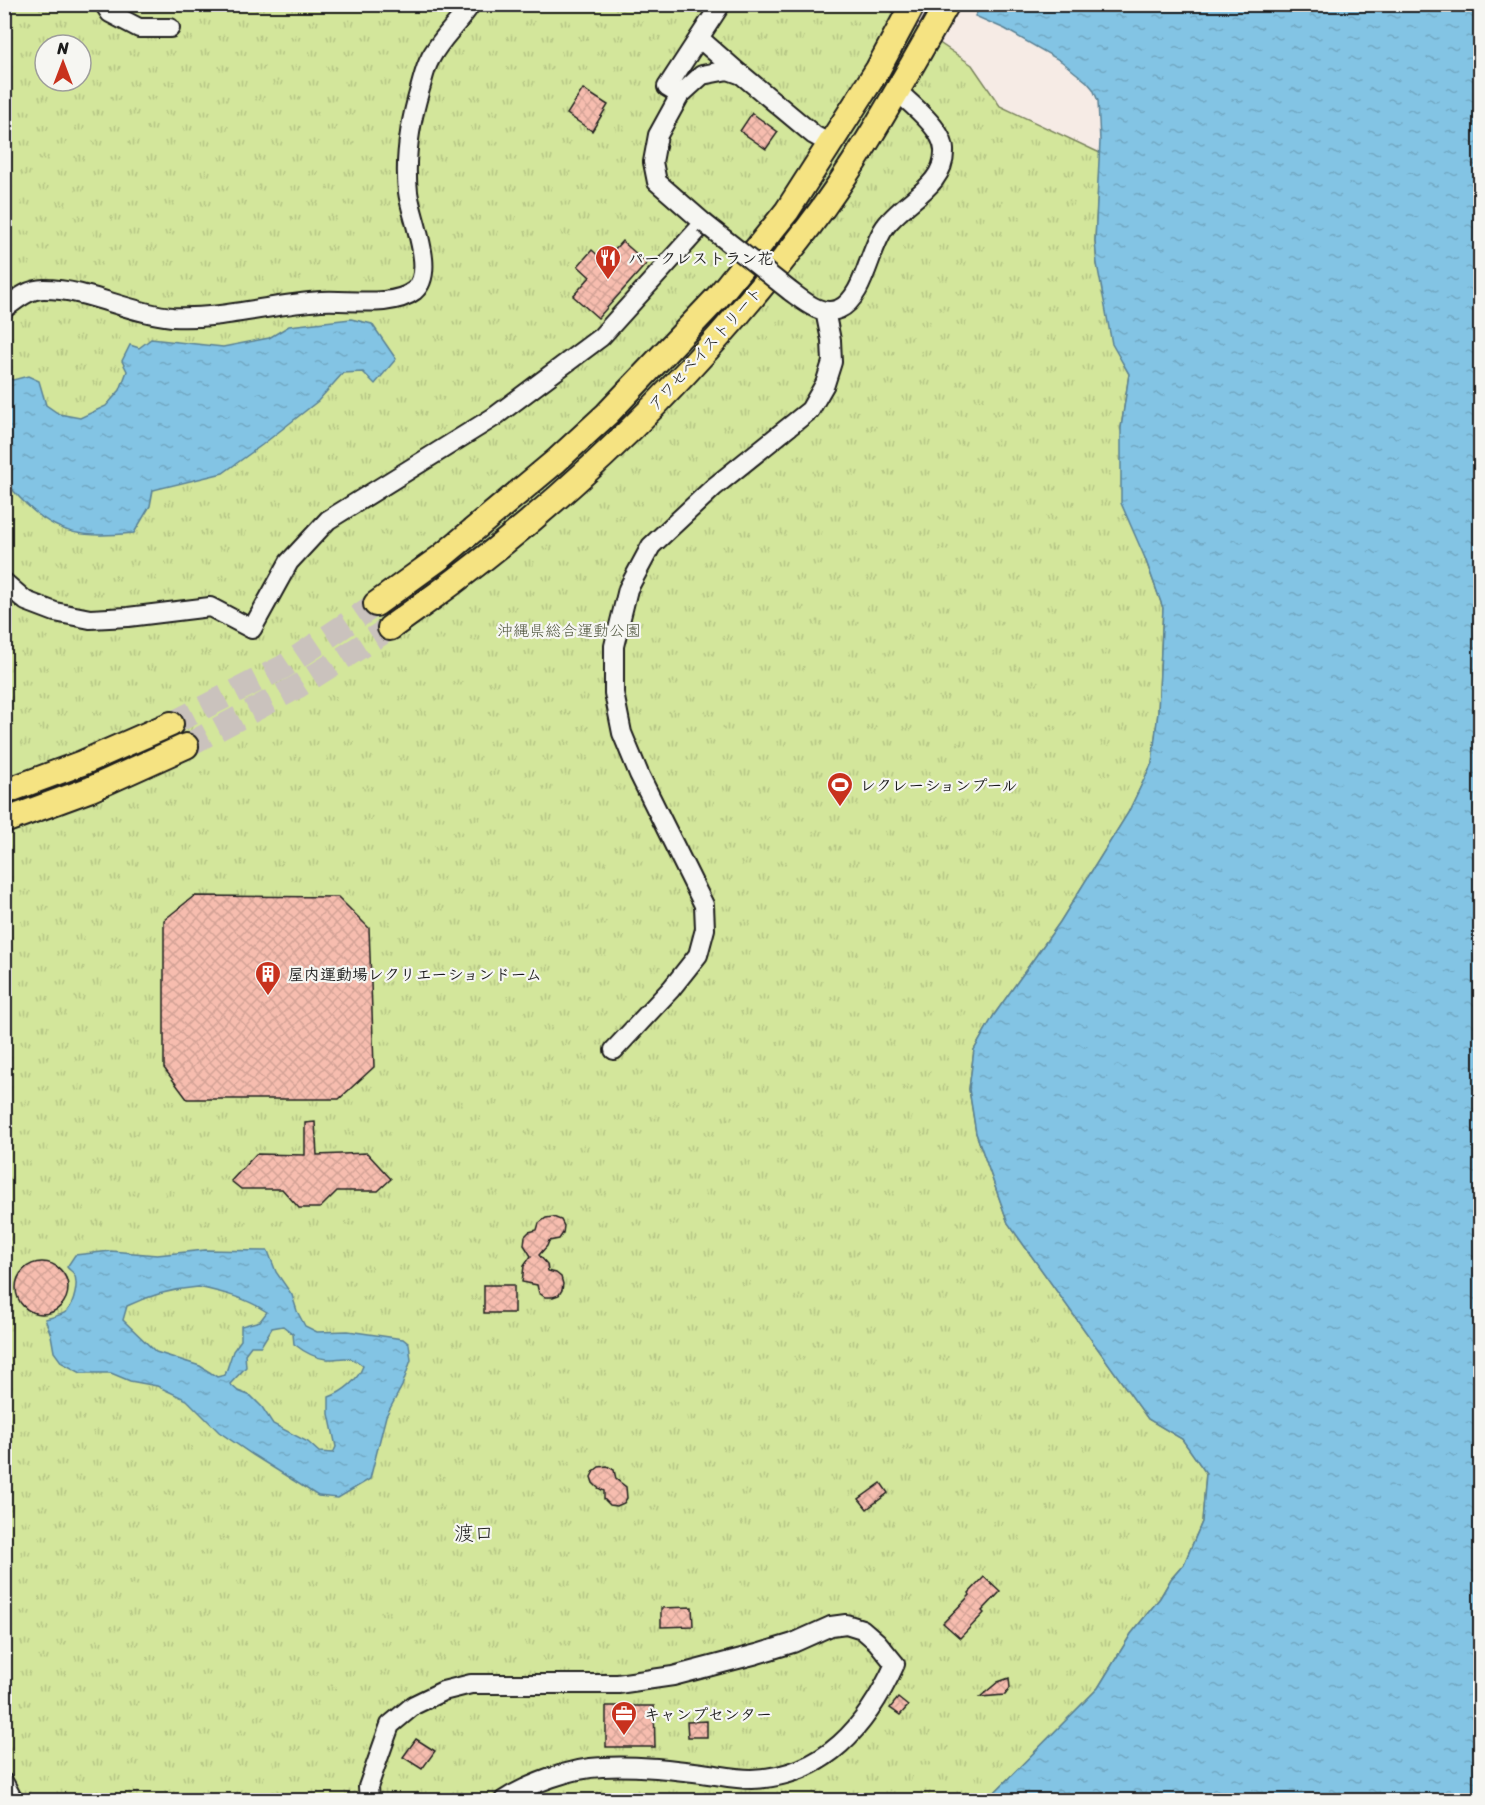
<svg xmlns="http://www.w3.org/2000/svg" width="1485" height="1805" viewBox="0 0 1485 1805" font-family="Sriracha,'Klee One',sans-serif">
	<defs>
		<pattern id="park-tufts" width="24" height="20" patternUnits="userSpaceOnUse" patternTransform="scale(1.5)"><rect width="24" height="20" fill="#d3e69b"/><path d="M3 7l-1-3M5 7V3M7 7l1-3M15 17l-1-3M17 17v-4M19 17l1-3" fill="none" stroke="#b5c585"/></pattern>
		<pattern id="water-ripples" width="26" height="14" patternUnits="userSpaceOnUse" patternTransform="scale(1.5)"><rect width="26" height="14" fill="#83c4e4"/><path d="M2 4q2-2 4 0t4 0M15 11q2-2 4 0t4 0" fill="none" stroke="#71a8c3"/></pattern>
		<pattern id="building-cross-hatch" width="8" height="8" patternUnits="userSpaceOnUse" patternTransform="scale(1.5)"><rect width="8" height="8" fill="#f7bdaf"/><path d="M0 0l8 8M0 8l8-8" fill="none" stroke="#d3a296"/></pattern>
	</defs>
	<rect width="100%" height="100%" fill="#f6ebe5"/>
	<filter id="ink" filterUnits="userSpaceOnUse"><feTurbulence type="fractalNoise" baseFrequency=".0167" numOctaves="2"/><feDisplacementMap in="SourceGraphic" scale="12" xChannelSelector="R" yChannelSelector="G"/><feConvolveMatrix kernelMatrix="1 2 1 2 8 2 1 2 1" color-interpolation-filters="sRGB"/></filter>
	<g filter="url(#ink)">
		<!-- park -->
		<path fill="url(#park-tufts)" stroke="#78815c" stroke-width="1.5" fill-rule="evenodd" d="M5,5H883L972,65L1000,106L1100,153L1095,241L1097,264L1121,359L1129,374L1121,428L1145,558L1163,608L1158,713L1152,763L1128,813L1060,922L994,1015L974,1050L969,1089L976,1133L1008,1223L1148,1419L1182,1439L1206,1473L1202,1522L1184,1564L1171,1579L1160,1598L1131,1634L1098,1688L987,1800H5ZM45,45H81V81H45Z"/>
		<!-- water -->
		<g fill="url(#water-ripples)" stroke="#5a8194" stroke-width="1.5" fill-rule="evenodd">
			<path d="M981,5H1480V1800H987L1098,1688L1131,1634L1160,1598L1171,1579L1184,1564L1202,1522L1206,1473L1182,1439L1148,1419L1008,1223L976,1133L969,1089L974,1050L994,1015L1060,922L1128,813L1152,763L1158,712L1163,608L1145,558L1121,503V428L1129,374L1112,344L1097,264L1095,241L1100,141L1098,101L1093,89L1087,82L1061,61L1005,29L975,16Z"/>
			<path d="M351,319L372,324L396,359L375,384L363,372L343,373L318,401L262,445L223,473L153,490L150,506L134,533C87,538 58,537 23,501C15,493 8,486 5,474C1,459 4,422 4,404L8,395L5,389V376L13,380L28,376L39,381L46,405L59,414L80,418L106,406L120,390L127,371L122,361L130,345L139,348L151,339L223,347L269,338L289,326Z"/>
			<path d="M205,1250L268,1251L276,1272L292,1295L297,1311L305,1326L317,1332L348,1331L403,1339L409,1344L411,1360L402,1386L386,1416L370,1479L338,1498L318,1496L253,1455L219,1432L187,1400L157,1386L130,1381L111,1373H81L62,1363L54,1352L51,1335L45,1319C52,1317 61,1316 67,1311C74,1304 79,1283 74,1274C72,1271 69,1270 67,1267L75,1255L111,1251L157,1255ZM198,1287C221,1292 247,1298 267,1312L260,1321L241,1326V1340L233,1351L225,1375L217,1377L200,1366L156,1352L123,1320L127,1306C150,1295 173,1289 198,1287ZM283,1326L293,1334L294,1344C303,1351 314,1358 326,1359C342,1360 348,1353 363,1366C358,1380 343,1392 329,1397V1414L336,1447L333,1453L319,1452L308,1442L273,1424L262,1407L251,1396L238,1391L230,1384L246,1367L245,1354L251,1346H261L272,1328Z"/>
		</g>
		<!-- building -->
		<g fill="url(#building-cross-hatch)" stroke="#1c1c1c" stroke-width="1.5">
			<path d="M583,89L608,105L592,131L567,114Z"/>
			<path d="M752,113L778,132L766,149L740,131Z"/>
			<path d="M622,241L647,263L598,318L573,296L590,277L578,266L592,250L604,261Z"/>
			<path d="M194,896L338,897L369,928L374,1067L339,1099H187L164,1068V920Z"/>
			<path d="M315,1122L317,1155L367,1153L391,1179L378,1191H337L320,1208H299L282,1189H241L231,1181L256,1154L305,1155V1123Z"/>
			<path d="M553,1217L561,1220L564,1226L563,1233L559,1239L549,1241L547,1246L539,1255L547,1264L548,1271L556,1273L561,1277L563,1284L562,1290L559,1295L553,1297H545L539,1293L537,1285L522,1282L524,1266L531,1256L524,1245L525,1236L529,1232L537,1230L539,1223L546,1218Z"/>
			<circle cx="42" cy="1288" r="26"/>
			<rect x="484" y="1285" width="30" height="28"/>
			<path d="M607,1466L614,1470L616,1479L626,1487L627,1498L624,1503L617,1506L610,1505L604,1499V1491L598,1488L593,1483L591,1477L594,1471L599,1467Z"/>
			<path d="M881,1483L888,1493L867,1509L859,1499Z"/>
			<path d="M984,1577L1000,1592L982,1611L984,1613L960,1638L943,1623L970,1595L969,1593Z"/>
			<path d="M692,1607L693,1626L661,1627V1608Z"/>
			<path d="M1009,1678L1010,1688L1005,1695L980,1697L998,1682Z"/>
			<path d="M898,1698L908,1706L900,1715L890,1708Z"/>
			<path d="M606,1706H654L655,1747H606Z"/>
			<path d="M707,1721V1737H688L687,1722Z"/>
			<path d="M416,1739L435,1751L422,1769L403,1757Z"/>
		</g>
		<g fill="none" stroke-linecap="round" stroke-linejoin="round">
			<!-- major-tunnel -->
			<g stroke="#cac2bd" stroke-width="24" stroke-dasharray="24 12" stroke-linecap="butt">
				<path d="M171,724L283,667L376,604"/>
				<path d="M186,746L297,687L390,628"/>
			</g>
			<defs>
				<g id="minor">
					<path d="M104,4L110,13L139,28H170"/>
					<path d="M699,38L740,74"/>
					<path d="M680,95L667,87L721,4"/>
					<path d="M790,291C804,301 821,317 839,309C864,298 869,249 885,227C903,201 946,186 944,150C943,129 912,105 897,91"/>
					<path d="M4,309C16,300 28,289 44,289C88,289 128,313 172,317C222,320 271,304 321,301C347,299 392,308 414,291C437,272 411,218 408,192C404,156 410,123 420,89C423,79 425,68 430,59C440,39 459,23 471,4"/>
					<path d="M4,582L26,601L55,612L90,619L128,617L210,607L252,629L289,562L328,520L494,417L601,337L704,223L657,182L653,162L658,135L680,95L702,75L728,70L742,75L814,135L832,145"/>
					<path d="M614,1050L671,989L698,955L705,929L704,905L639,774L622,733L614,693V646L628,589L651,546L714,487L810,410L825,384L832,362L831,340L825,311"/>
					<path d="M4,1783L13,1800"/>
					<path d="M369,1800L368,1787L390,1725L414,1705L443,1691L471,1684H618L673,1676L757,1654L793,1643L831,1626L846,1624L862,1629L877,1642L895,1664C867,1726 825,1777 751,1779C735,1779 718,1775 702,1773C669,1769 635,1765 602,1767C571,1768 529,1784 504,1800"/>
				</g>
				<g id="major">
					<path d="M376,604L441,557L556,461L607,414L717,298L787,211L878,69L913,4"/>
					<path d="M390,628C413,611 437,595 460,577C591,478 708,359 808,228C861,159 903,80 947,4"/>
					<path d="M4,792L82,763L171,724"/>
					<path d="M4,821L91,789L186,746"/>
				</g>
			</defs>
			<!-- minor casing -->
			<use href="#minor" stroke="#1c1c1c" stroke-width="22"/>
			<!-- major casing -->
			<use href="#major" stroke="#1c1c1c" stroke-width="28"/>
			<!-- minor -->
			<use href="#minor" stroke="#f6f6f2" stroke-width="18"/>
			<!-- major -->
			<use href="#major" stroke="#f5e382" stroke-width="24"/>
			<defs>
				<path id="minor-bridge" d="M704,223L790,291"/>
			</defs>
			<!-- minor-bridge casing -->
			<use href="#minor-bridge" stroke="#1c1c1c" stroke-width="22" stroke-linecap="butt"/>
			<!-- minor-bridge -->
			<use href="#minor-bridge" stroke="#f6f6f2" stroke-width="18"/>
		</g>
	</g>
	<!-- icons -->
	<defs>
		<symbol id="restaurant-pin" viewBox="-11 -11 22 30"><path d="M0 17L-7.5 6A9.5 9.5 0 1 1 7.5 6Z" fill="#c8321e" stroke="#f6f6f2"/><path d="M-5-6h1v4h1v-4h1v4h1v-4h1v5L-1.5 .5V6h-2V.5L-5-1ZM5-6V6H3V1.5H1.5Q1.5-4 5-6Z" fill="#fff"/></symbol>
		<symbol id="stadium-pin" viewBox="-11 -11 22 30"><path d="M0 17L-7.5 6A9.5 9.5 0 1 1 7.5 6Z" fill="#c8321e" stroke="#f6f6f2"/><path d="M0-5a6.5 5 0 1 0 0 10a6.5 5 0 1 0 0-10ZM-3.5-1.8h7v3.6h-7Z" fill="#fff"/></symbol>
		<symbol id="building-pin" viewBox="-11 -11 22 30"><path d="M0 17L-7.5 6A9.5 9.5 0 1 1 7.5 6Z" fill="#c8321e" stroke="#f6f6f2"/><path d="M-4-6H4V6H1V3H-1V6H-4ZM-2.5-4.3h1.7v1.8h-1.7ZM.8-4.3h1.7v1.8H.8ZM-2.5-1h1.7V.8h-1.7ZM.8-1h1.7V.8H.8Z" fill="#fff"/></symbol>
		<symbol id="office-pin" viewBox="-11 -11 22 30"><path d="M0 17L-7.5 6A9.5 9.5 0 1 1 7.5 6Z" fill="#c8321e" stroke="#f6f6f2"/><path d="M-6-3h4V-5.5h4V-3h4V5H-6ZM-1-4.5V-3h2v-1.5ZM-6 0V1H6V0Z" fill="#fff"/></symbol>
	</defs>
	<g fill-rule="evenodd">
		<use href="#restaurant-pin" x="593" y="243" width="30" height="40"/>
		<use href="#stadium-pin" x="825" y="770" width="30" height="40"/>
		<use href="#building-pin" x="253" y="959" width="30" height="40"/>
		<use href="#office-pin" x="609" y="1699" width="30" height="40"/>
	</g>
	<g text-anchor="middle" stroke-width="4.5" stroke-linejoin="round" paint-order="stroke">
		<!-- poi labels -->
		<g font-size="16" font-weight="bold" fill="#1c1c1c" stroke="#f6f6f2" text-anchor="start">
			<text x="628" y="264">パークレストラン花</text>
			<text x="860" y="791">レクレーションプール</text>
			<text x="288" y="980">屋内運動場レクリエーションドーム</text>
			<text x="644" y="1720">キャンプセンター</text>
		</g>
		<!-- street labels -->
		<g font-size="16" fill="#1c1c1c" stroke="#f6f6f2">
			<text transform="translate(705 348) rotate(-48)" y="6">アワセベイストリート</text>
		</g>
		<!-- park labels -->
		<g font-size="16" fill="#535942" stroke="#f6f6f2">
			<text x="569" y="636">沖縄県総合運動公園</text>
		</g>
		<!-- quarter labels -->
		<g font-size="20" fill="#1c1c1c" stroke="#f6f6f2">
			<text x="474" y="1540">渡口</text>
		</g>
	</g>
	<!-- margin -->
	<rect width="1485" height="1805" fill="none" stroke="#f6f6f2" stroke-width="24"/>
	<rect x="12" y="12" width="1461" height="1781" fill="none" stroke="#1c1c1c" stroke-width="2" filter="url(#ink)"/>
	<!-- north arrow -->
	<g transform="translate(63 63)"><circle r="28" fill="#f6f6f2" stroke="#9f9f9c" stroke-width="1.5"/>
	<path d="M0-4.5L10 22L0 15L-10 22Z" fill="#c8321e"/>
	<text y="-9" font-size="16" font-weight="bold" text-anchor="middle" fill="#1c1c1c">N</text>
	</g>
</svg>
